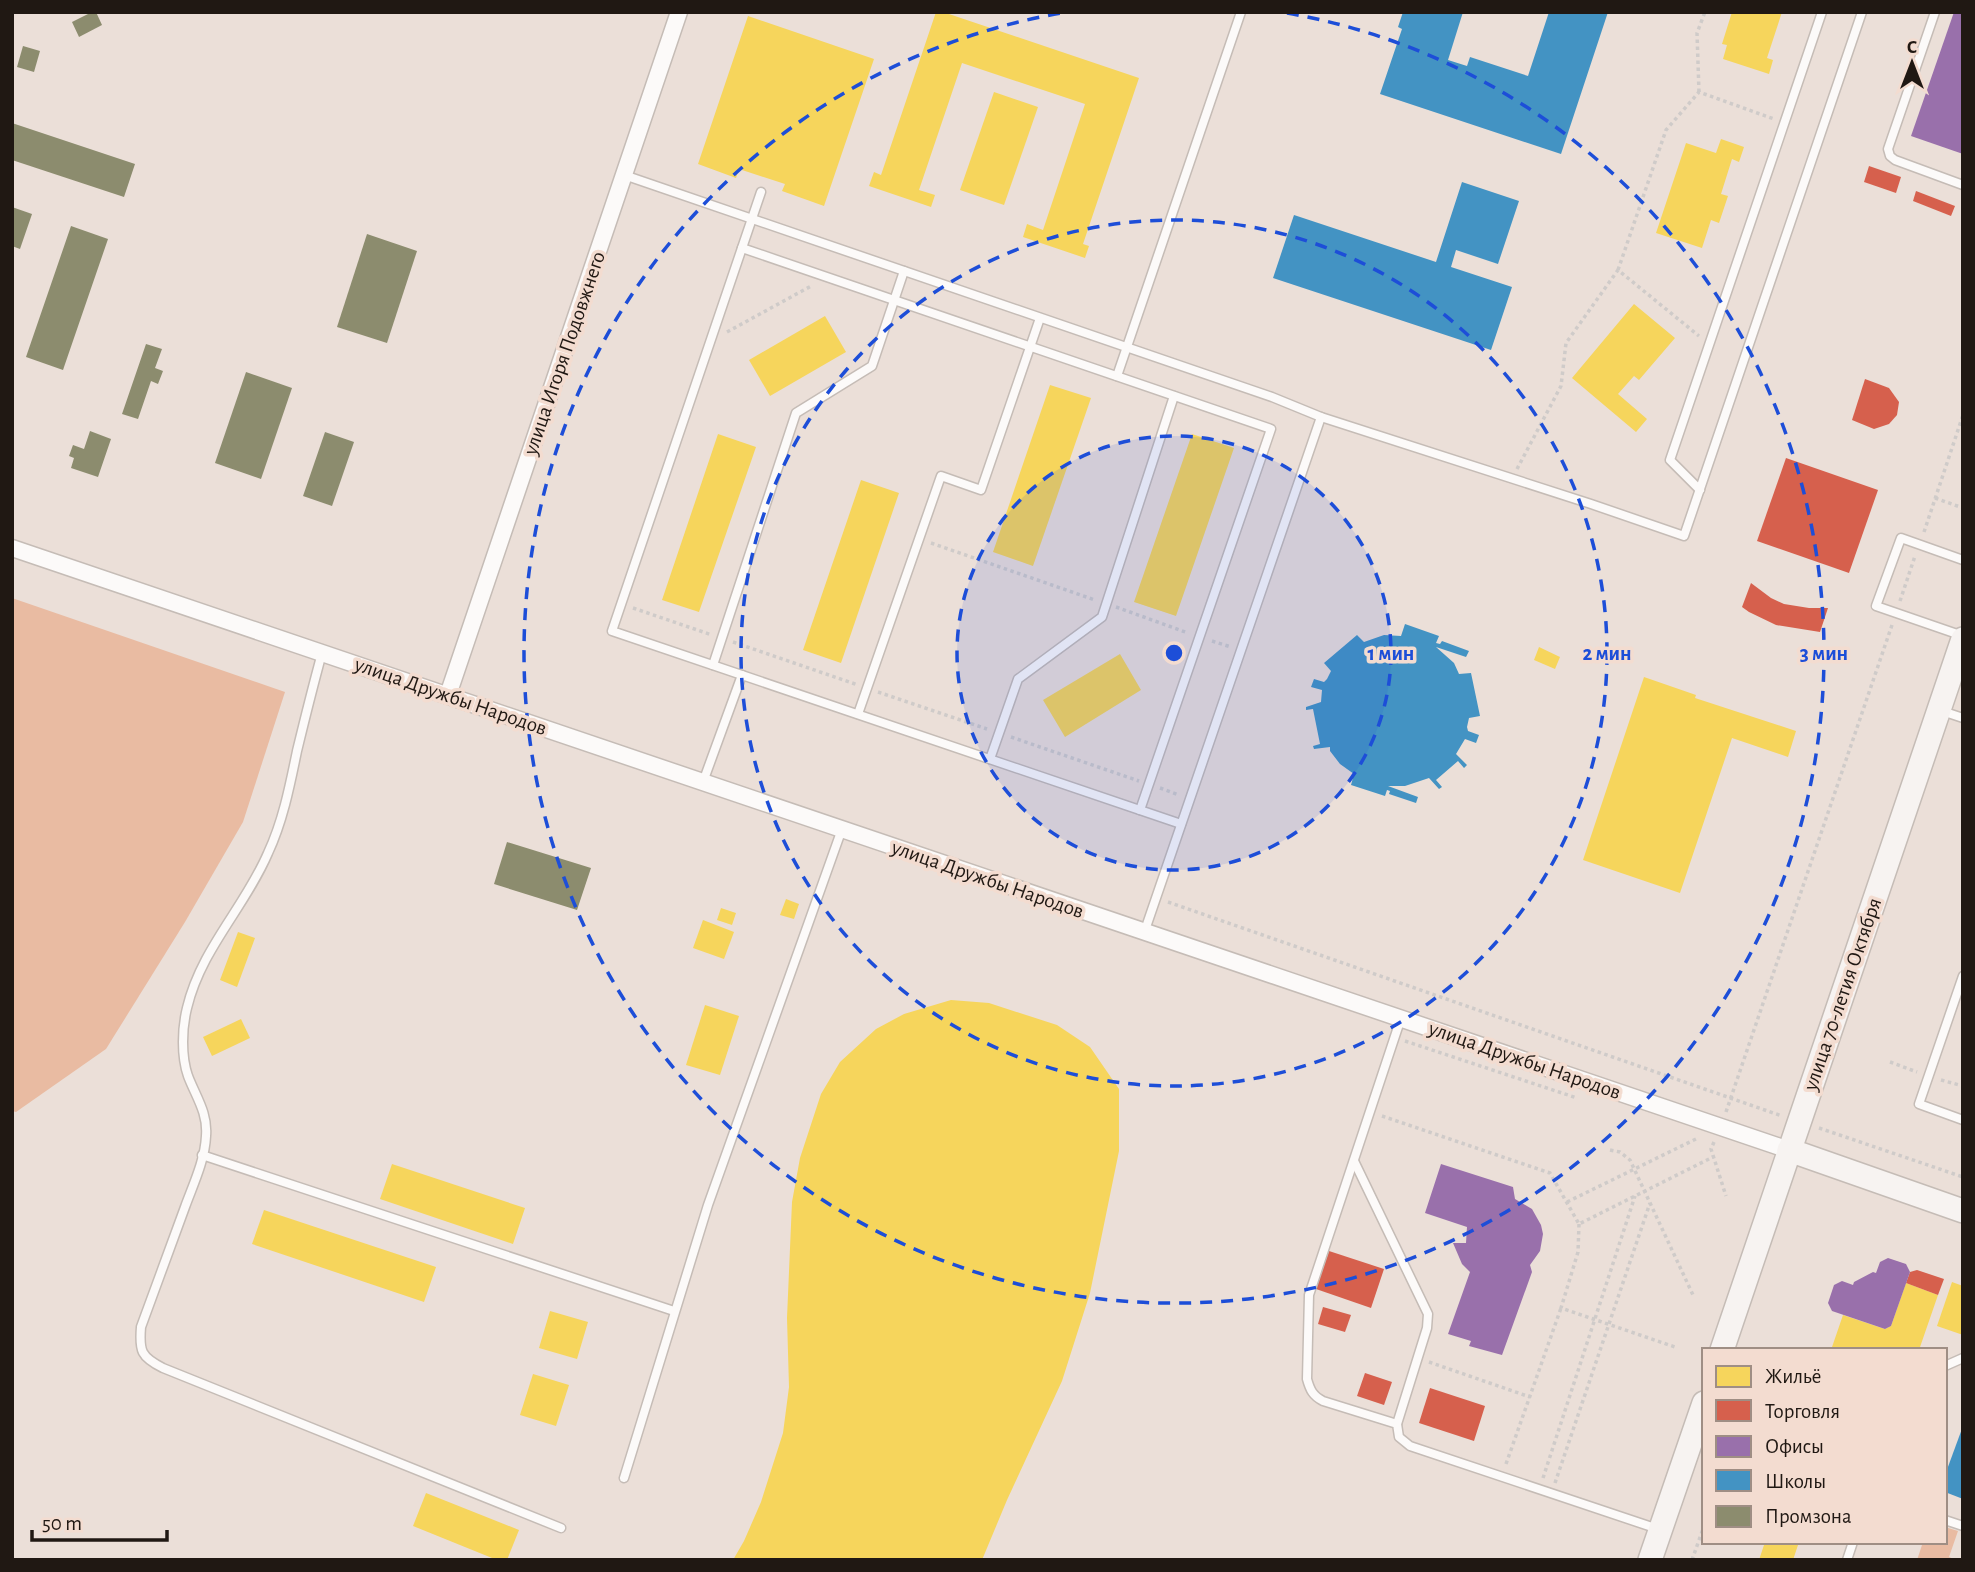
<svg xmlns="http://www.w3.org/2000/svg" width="1975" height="1572" viewBox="0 0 1975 1572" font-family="'Alegreya Sans',sans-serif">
	<rect width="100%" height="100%" fill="#ebdfd8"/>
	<!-- green -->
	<g fill="#e9bba2">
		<path d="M12,598L285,692L243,822L185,922L106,1049L16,1112L12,1111Z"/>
		<path d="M1945,1527L1958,1531L1949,1557L1956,1560H1917L1923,1542H1945Z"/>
	</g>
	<!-- homes -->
	<g fill="#f6d55c">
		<path d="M936,12H943L1139,78L1083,244L1089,246L1085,258L1023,237L1027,224L1043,230L1085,104L962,63L919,190L935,195L931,207L869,186L874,172L881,175Z"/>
		<path d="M1732,12H1782L1767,58L1773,60L1769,74L1723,59L1727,45L1722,44Z"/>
		<path d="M748,16L874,59L824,206L782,191L785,184L739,169L736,178L698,164Z"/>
		<path d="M994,92L1038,107L1004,205L960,190Z"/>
		<path d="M1721,139L1744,147L1739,162L1732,159L1721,194L1728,196L1719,223L1711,220L1702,248L1656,233L1686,143L1716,153Z"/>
		<path d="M1634,304L1675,338L1639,380L1634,376L1618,394L1647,419L1636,432L1572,378Z"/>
		<path d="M825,316L846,352L770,396L749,360Z"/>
		<path d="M1050,385L1091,398L1033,566L993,552Z"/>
		<path d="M718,434L756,447L699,612L662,600Z"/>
		<path d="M1192,434L1234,448L1176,616L1134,602Z"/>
		<path d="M861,480L899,493L841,663L803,650Z"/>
		<path d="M1539,647L1560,657L1555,669L1534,660Z"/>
		<path d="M1120,654L1141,690L1065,737L1043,700Z"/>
		<path d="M1644,677L1696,695L1695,698L1796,731L1788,757L1732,738L1680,893L1583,860Z"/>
		<path d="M786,899L799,904L794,919L780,915Z"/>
		<path d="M721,908L736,913L732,925L717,920Z"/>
		<path d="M703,920L734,932L724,959L693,948Z"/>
		<path d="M238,932L255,938L237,987L220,980Z"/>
		<path d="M951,1000L989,1003L1057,1025L1090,1047L1119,1089V1151L1090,1293L1062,1381L1007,1500L982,1560H733L744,1541L761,1502L783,1433L789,1387L787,1318L792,1202L800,1158L821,1094L840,1062L876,1029L904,1014Z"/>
		<path d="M705,1005L739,1016L720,1075L686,1065Z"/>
		<path d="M241,1019L250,1038L212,1056L203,1037Z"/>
		<path d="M392,1164L525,1208L513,1244L380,1199Z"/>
		<path d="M264,1210L436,1267L424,1302L252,1244Z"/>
		<path d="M1952,1282L1963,1286V1335L1937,1326Z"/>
		<path d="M1906,1283L1938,1295L1919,1350H1831L1843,1315L1885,1329L1891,1326Z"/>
		<path d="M550,1311L588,1322L577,1359L539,1348Z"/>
		<path d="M533,1374L569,1385L556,1426L520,1415Z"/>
		<path d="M426,1493L519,1530L507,1560H497L413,1526Z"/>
		<path d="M1765,1542H1799L1793,1560H1759Z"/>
	</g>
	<!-- shops -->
	<g fill="#d6604d">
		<path d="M1869,166L1901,177L1896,193L1864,182Z"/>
		<path d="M1916,191L1955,206L1951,216L1913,201Z"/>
		<path d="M1865,379L1889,388L1899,402L1897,415L1889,424L1874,429L1852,420Z"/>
		<path d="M1786,458L1878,490L1849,573L1757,541Z"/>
		<path d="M1751,583L1771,598L1784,604L1809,608H1828L1820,632L1776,625L1749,612L1742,607Z"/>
		<path d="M1329,1251L1384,1269L1371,1308L1316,1289Z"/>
		<path d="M1917,1270L1944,1279L1938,1295L1906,1283L1910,1272Z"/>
		<path d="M1323,1307L1351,1315L1345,1332L1318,1324Z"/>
		<path d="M1365,1373L1392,1382L1384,1405L1357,1396Z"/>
		<path d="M1430,1388L1485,1406L1474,1441L1419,1423Z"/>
	</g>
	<!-- offices -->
	<g fill="#9970ab">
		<path d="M1954,12H1963V154L1911,136Z"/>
		<path d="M1441,1164L1513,1187L1515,1199L1532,1209L1541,1225L1543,1234L1540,1251L1530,1265L1532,1272L1502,1355L1469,1346L1471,1341L1448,1334L1470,1272L1462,1264L1453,1243H1466L1467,1227L1425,1213Z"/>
		<path d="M1888,1258L1906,1264L1910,1272L1891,1326L1885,1329L1832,1311L1828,1303L1834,1285L1842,1281L1853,1285L1854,1282L1873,1272L1876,1273L1880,1262Z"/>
	</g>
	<!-- schools -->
	<g fill="#4393c3">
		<path d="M1403,12H1463L1448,60L1467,66L1470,57L1528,76L1549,12H1608L1561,154L1380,94L1402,29L1398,27Z"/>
		<path d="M1462,182L1519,201L1498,264L1456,250L1451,267L1512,287L1491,350L1273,278L1294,215L1436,262Z"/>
		<path d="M1405,624L1439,636L1436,643L1440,644L1442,641L1469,651L1466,657L1436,647L1454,663L1459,674L1471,673L1480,716L1469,718L1467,727L1468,731L1479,735L1476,743L1465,739L1456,754L1467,765L1464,768L1458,761L1436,780L1442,787L1439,789L1429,778L1405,786H1388L1418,797L1416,803L1389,794L1390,791L1387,790L1385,796L1351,785L1354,774L1340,764L1330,751V747L1314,749L1313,746L1320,744L1313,709L1306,710V707L1321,702L1322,690L1311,687L1314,679L1324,682L1327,679L1331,671L1324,663L1357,635L1364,642L1384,635L1401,636Z"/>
		<path d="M1963,1426V1499L1945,1492V1475Z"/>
	</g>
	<!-- industry -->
	<g fill="#8c8c6e">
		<path d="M92,12H96L102,25L79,37L72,22Z"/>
		<path d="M23,46L40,51L34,72L17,67Z"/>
		<path d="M12,123L135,164L124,197L12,160Z"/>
		<path d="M12,207L32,214L20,249L12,246Z"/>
		<path d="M71,226L108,239L63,370L26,357Z"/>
		<path d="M367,234L417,251L387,343L337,327Z"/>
		<path d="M146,344L162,349L155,368L163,371L158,384L151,381L138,419L122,414Z"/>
		<path d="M246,372L292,388L261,479L215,463Z"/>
		<path d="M90,431L111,439L98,477L71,468L74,458L69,456L73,445L84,449Z"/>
		<path d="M325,432L354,442L332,506L303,496Z"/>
		<path d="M507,842L591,868L577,910L494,884Z"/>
	</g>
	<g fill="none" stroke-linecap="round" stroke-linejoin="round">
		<defs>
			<g id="lane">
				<path d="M1935,12L1888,149L1890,156L1895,160L1963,185"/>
				<path d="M624,175L1272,397L1321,417L1591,504L1684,536L1862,12"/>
				<path d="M761,192L612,631L1181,824"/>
				<path d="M742,248L1271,429L1140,810"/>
				<path d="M1117,376L1241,12"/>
				<path d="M1700,490L1670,460L1822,12"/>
				<path d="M1963,560L1901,538L1876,606L1963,636"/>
				<path d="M322,653C313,686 305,718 297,751C290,785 283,821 268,853C245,907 201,949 187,1008C182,1028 181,1056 188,1076C196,1097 208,1113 206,1136C205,1160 193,1185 185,1207C170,1247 156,1287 141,1327C139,1351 141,1357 163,1368L561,1528"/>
				<path d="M713,665L796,413L872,366L904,271"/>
				<path d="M1942,711L1963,718"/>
				<path d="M858,714L941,476L981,490L1040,318"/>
				<path d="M990,759L1018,679L1102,617L1174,396"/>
				<path d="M703,782L742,675"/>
				<path d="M1144,933L1321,417"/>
				<path d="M1963,976L1919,1104L1963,1120"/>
				<path d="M1401,1018L1309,1295L1307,1379C1310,1390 1313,1396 1323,1401L1397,1424L1399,1437L1410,1446L1658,1529"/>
				<path d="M202,1155L674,1311"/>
				<path d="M1354,1161L1428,1314L1427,1328L1397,1424"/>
				<path d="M1945,1366L1963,1358"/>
				<path d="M624,1478L708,1205L842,829"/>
				<path d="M1945,1520L1963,1526"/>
				<path d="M1847,1560L1853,1542"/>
			</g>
			<g id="street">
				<path d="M12,548L1789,1150"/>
				<path d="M448,695L679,12"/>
			</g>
			<g id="secondary">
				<path d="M1789,1150L1963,1211"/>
				<path d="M1722,1350L1963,639"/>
				<path d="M1650,1560L1704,1403"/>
			</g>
		</defs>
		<!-- lane casing -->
		<use href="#lane" stroke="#c5bcb6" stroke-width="11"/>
		<!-- street casing -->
		<use href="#street" stroke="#c5bcb6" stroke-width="19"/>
		<!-- secondary casing -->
		<use href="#secondary" stroke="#c5bcb6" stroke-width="26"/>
		<!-- path -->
		<g stroke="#cfcbc9" stroke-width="3.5" stroke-dasharray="3.5 3.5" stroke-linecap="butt">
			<path d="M1699,92L1697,33L1705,12"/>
			<path d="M1618,270L1666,130L1699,92L1774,119"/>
			<path d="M727,332L813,285"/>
			<path d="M1517,469L1561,386L1566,343L1618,270L1699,336"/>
			<path d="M1935,498L1963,508"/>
			<path d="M1924,532L1963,415"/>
			<path d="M931,543L1095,600"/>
			<path d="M1900,601L1915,556"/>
			<path d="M1116,607L1188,633"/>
			<path d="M633,608L712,635"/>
			<path d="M1212,641L1231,647"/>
			<path d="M733,642L858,685"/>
			<path d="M878,692L987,729"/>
			<path d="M1011,737L1139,781"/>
			<path d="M1160,788L1179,795"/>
			<path d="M1168,902L1782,1116"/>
			<path d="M1405,1041L1577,1098"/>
			<path d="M1890,1062L1917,1072"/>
			<path d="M1941,1080L1963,1086"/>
			<path d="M1726,1112L1892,625"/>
			<path d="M1382,1116L1550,1173L1579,1224L1713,1157"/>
			<path d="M1819,1128L1963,1177"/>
			<path d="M1714,1142L1711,1149L1726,1196"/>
			<path d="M1610,1150L1620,1152L1630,1160L1693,1295"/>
			<path d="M1567,1202L1698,1138"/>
			<path d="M1579,1224L1578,1252L1561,1308L1675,1347"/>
			<path d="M1429,1362L1530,1397"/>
			<path d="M1506,1464L1561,1308"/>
			<path d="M1543,1478L1635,1196"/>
			<path d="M1555,1483L1650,1203"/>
			<path d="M1692,1560L1704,1526"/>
		</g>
		<!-- lane -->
		<use href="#lane" stroke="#fcfaf9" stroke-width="8"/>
		<!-- street -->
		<use href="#street" stroke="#fcfaf9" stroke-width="16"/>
		<!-- secondary -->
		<use href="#secondary" stroke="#f7f3f1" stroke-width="23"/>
	</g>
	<!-- distance rings -->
	<circle cx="1174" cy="653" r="217" fill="#1d4ed8" fill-opacity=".12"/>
	<g fill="none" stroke="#1d4ed8" stroke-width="3.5" stroke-dasharray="12 9">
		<circle cx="1174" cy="653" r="217"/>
		<circle cx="1174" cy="653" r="433"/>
		<path d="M1287 13A650 650 0 1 1 1061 13"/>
	</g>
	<g text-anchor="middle" stroke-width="7" stroke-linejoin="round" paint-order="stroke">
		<!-- street labels -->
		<g font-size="21" fill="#201813" stroke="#f3dcd0">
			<text transform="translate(564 353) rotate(-71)" y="7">улица Игоря Подовжнего</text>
			<text transform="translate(451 696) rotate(19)" y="7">улица Дружбы Народов</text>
			<text transform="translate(988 879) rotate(19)" y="7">улица Дружбы Народов</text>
			<text transform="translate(1842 994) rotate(-71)" y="7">улица 70-летия Октября</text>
			<text transform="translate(1525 1060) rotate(19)" y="7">улица Дружбы Народов</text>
		</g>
	</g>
	<circle cx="1174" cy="653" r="10" fill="#1d4ed8" stroke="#f3dcd0" stroke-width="3.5"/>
	<g font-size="21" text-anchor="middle" font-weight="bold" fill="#1d4ed8" stroke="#f3dcd0" stroke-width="7" stroke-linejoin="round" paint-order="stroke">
		<text x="1391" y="660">1 мин</text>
		<text x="1607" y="660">2 мин</text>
		<text x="1824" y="660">3 мин</text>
	</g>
	<!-- border -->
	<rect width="1975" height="1572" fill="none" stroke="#201813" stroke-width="28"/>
	<!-- legend -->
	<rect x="1702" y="1348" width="245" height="196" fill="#f3dcd0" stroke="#9f8e84" stroke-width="2"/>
	<rect x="1716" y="1366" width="35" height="21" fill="#f6d55c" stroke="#9f8e84" stroke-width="2"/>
	<text x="1765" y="1383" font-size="21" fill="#201813">Жильё</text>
	<rect x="1716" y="1400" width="35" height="21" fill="#d6604d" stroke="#9f8e84" stroke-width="2"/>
	<text x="1765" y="1418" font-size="21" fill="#201813">Торговля</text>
	<rect x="1716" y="1436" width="35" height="21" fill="#9970ab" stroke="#9f8e84" stroke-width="2"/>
	<text x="1765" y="1453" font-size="21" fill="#201813">Офисы</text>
	<rect x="1716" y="1470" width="35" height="21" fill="#4393c3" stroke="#9f8e84" stroke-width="2"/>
	<text x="1765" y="1488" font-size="21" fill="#201813">Школы</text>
	<rect x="1716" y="1506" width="35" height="21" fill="#8c8c6e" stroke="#9f8e84" stroke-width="2"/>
	<text x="1765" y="1523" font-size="21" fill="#201813">Промзона</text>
	<!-- north arrow -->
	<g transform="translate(1912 63)" stroke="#f3dcd0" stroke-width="5" paint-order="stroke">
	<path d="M0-5L12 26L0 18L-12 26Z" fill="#201813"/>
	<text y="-10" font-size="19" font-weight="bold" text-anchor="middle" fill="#201813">С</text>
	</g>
	<!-- scale -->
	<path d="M32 1530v10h135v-10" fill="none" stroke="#201813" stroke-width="3.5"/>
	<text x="42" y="1530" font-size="21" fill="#201813" stroke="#f3dcd0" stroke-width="5" paint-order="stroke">50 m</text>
</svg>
